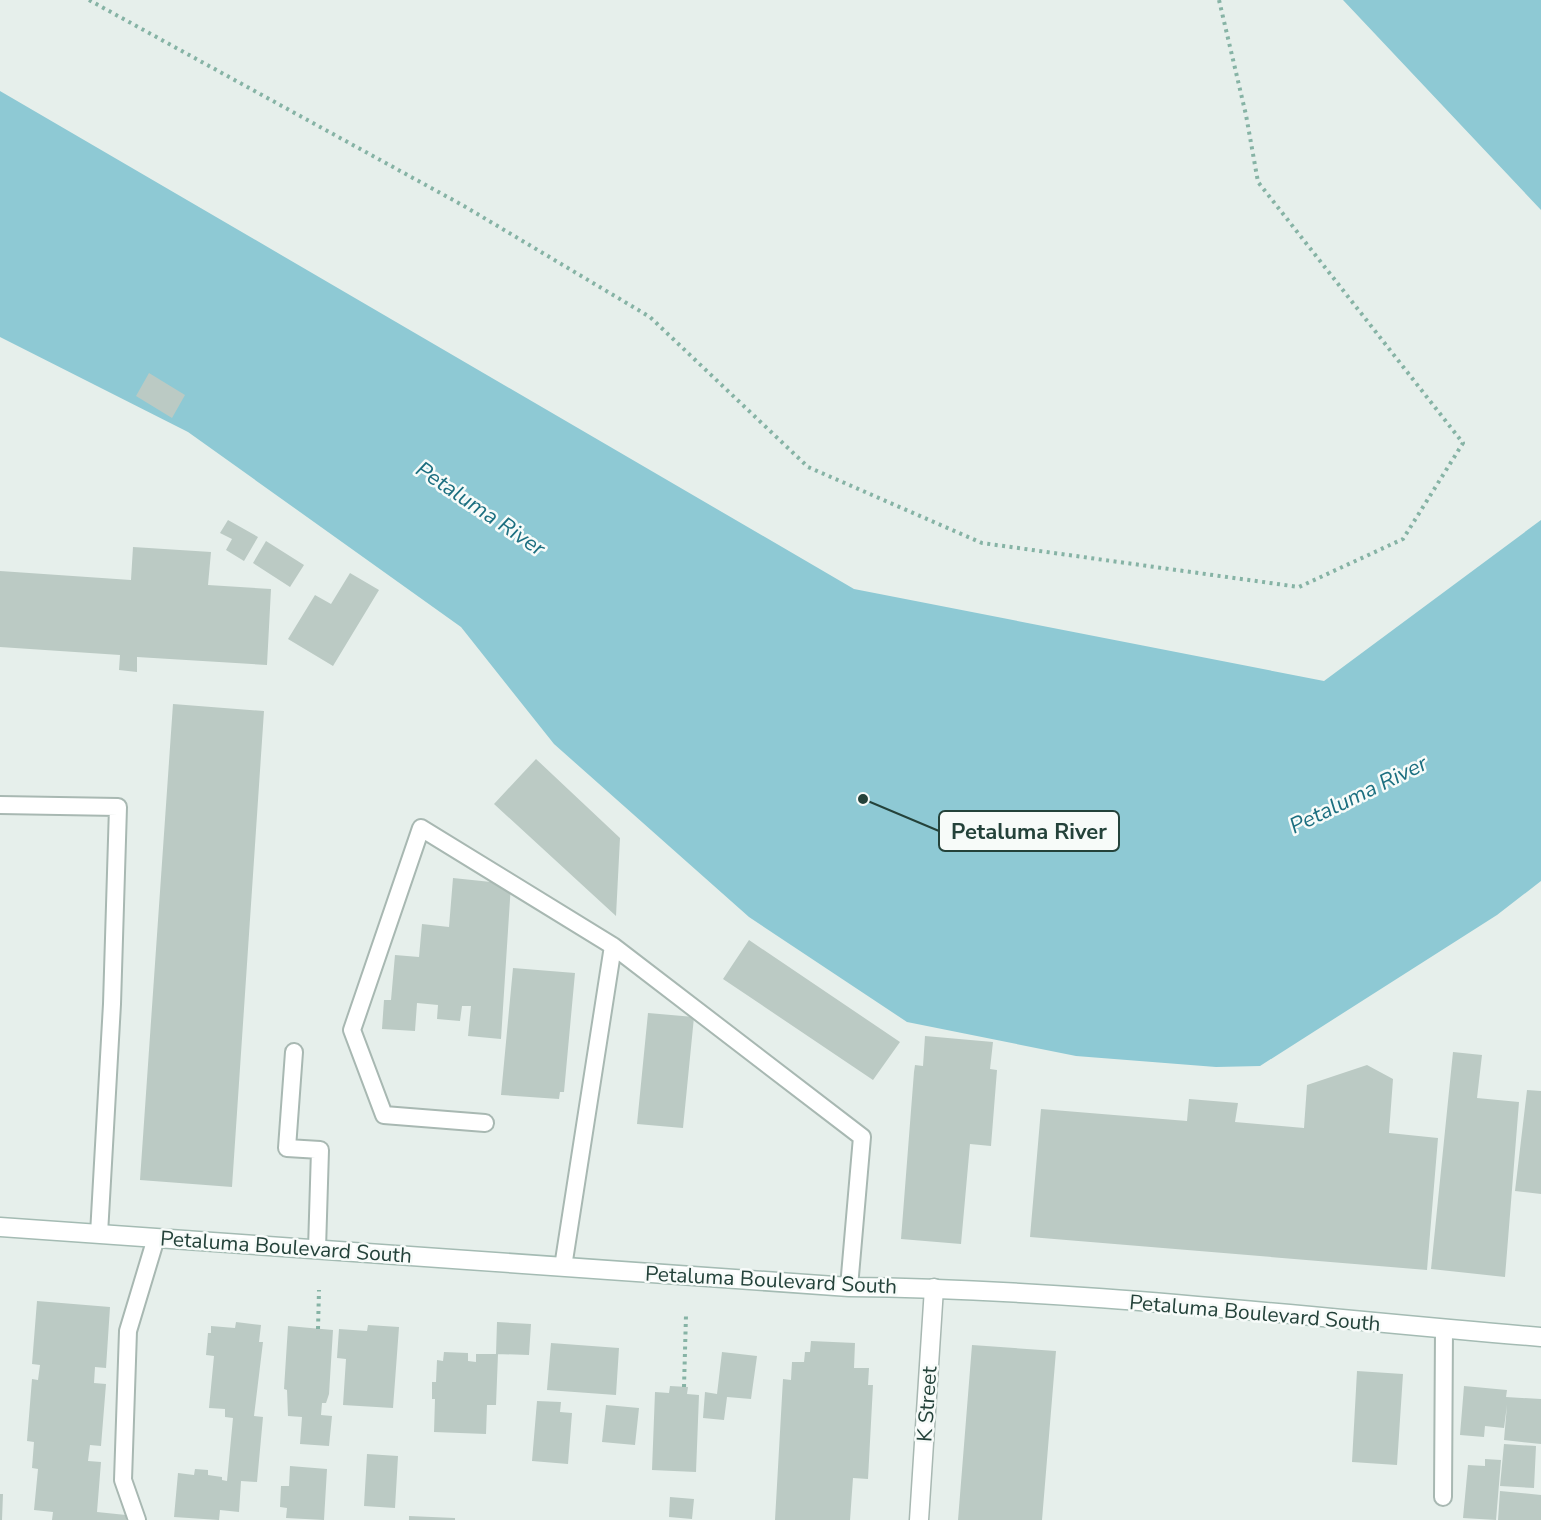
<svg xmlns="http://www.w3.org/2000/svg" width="1541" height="1520" font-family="'Nunito Sans',sans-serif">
<rect width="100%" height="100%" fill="#e6efeb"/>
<path fill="#8ec9d4" d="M1343 0H1541V210Z
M0 91 854 589 1324 681 1541 520V881L1497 915 1260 1066 1216 1067 1076 1056 907 1022 749 917 554 744 461 627 188 432 0 337Z"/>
<path fill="#bbcac4" d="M149 373 185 395 172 418 136 396Z
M228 520 258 537 244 561 226 550 232 539 220 533Z
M266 541 304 565 290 587 253 563Z
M133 547 211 552 208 585 271 589 267 665 137 657V672L119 670 120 655 0 647V571L131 580Z
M350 573 379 590 333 666 288 639 315 595 331 604Z
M173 704 264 711 232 1187 140 1180Z
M536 759 620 838 616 916 494 804Z
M453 878 511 884 501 1039 468 1036 471 1006H462L460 1021 437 1019 438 1005 417 1003 415 1031 382 1029 384 1000H391L395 955 419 957 422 924 449 927Z
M749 940 900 1042 873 1080 723 979Z
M513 968 575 973 564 1092H560L559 1099 501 1095Z
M648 1013 694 1017 683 1128 637 1124Z
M925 1036 993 1042 990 1069 997 1070 991 1146 970 1144 961 1244 901 1239 914 1072 915 1065 923 1066Z
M1453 1052 1482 1055 1477 1098 1519 1102 1505 1277 1431 1269Z
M1367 1065 1393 1079 1389 1133 1438 1138 1427 1270 1030 1237 1041 1109 1187 1121 1189 1099 1238 1103 1235 1122 1304 1128 1307 1085Z
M1527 1090 1541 1091V1194L1515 1191Z
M37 1301 110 1307 106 1368 95 1367 94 1383 106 1384 101 1446 90 1445 88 1461 101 1462 97 1512 126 1515V1520H52L53 1512 34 1510 38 1469 32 1468 34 1442 27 1441 32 1379 38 1380 40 1365 32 1364Z
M236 1322 261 1325 259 1342H263L254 1416 263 1417 257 1482 241 1481 239 1512 220 1510 219 1520 174 1517 178 1473 194 1475 195 1469 208 1470V1475L222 1477V1480L227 1481 233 1418 225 1417V1409L209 1408 214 1356 206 1355 208 1333H211V1326L235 1328Z
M497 1322 531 1324 529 1355 496 1354Z
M368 1325 399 1327 393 1408 343 1405 346 1359 337 1358 339 1329 367 1331Z
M288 1326 333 1330 329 1394 326 1403H322L321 1415 332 1416 329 1446 300 1444 302 1417 288 1416 287 1390 284 1389Z
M811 1341 855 1343 854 1368H869L868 1385H873L868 1479 853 1478 850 1520H775L783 1379 791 1380 792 1362H804L805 1352H810Z
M551 1343 619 1348 616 1395 547 1390Z
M972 1345 1056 1351 1042 1520H958Z
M444 1352 468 1353V1361L476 1362V1354H498L496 1405H487L486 1434 434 1432 435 1399H432V1382H436L437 1360 443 1361Z
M722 1352 757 1356 751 1399 727 1397 724 1420 703 1418 705 1392 717 1394Z
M1357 1371 1403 1374 1397 1465 1352 1462Z
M670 1386 688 1387 687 1394 699 1395 696 1472 652 1470 655 1392 669 1393Z
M1464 1386 1507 1390 1506 1397 1541 1399V1444L1504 1440 1507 1405 1504 1428 1485 1426 1484 1437 1460 1435Z
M537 1401 561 1402 560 1412 572 1413 568 1464 532 1461Z
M606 1405 639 1408 635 1445 602 1442Z
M1504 1444 1536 1446 1534 1488 1500 1486Z
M367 1454 398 1456 395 1508 364 1506Z
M1485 1459 1501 1460 1496 1520 1463 1518 1468 1465 1485 1466Z
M290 1466 327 1469 324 1520 286 1518 287 1508 280 1507 281 1486H289Z
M1500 1491 1541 1495V1520H1498Z
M0 1494H3L2 1520H0Z
M670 1497 694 1499 692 1519 669 1517Z
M409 1516 455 1518V1520H409Z"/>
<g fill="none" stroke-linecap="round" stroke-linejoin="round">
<g stroke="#a8b8b2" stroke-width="20">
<path id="lane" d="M0 805 118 807 112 1004 99 1234
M294 1052 287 1148 320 1150 317 1249
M485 1123 384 1115 352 1030 421 828 613 946
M563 1267 613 946 862 1137 849 1287
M1443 1497 1444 1329
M137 1520 123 1480 128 1331 156 1238"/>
</g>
<g stroke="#a8b8b2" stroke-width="21">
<path id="street" d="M919 1520 934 1288"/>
</g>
<g stroke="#a4bbb3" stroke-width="21">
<path id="secondary" d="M0 1227 849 1287C1080 1289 1311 1318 1541 1337"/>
</g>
<path stroke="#86b3a5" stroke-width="4" stroke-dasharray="3 4.5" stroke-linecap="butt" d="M89 0 464 206 650 317 808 467 982 543 1299 587 1403 539 1463 443 1258 182 1246 115 1219 0
M318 1329 319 1290
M684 1387 686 1315"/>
<use href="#lane" stroke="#fff" stroke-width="16"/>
<use href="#street" stroke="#fff" stroke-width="18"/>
<use href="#secondary" stroke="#fff" stroke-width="18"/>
</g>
<g text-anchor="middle" stroke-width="5" stroke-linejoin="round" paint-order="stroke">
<g font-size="21" fill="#24423a" stroke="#f7fbf9">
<text transform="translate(286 1247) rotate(4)" y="7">Petaluma Boulevard South</text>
<text transform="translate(771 1280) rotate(3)" y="7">Petaluma Boulevard South</text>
<text transform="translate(1255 1313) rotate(5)" y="7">Petaluma Boulevard South</text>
<text transform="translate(927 1404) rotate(-86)" y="7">K Street</text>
</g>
<g font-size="22" font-style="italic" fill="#1c6f80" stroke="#f7fbf9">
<text transform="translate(481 508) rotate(34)" y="8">Petaluma River</text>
<text transform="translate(1358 794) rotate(-26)" y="8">Petaluma River</text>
</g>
</g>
<path fill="none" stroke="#24423a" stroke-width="2" d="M863 799L939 831"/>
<circle fill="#24423a" stroke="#f7fbf9" stroke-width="2" cx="863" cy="799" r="6"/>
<rect fill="#f7fbf9" stroke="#24423a" stroke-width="2" x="939" y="811" width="180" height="40" rx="6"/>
<g font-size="22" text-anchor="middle" font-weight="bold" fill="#24423a">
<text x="1029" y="839">Petaluma River</text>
</g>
</svg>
